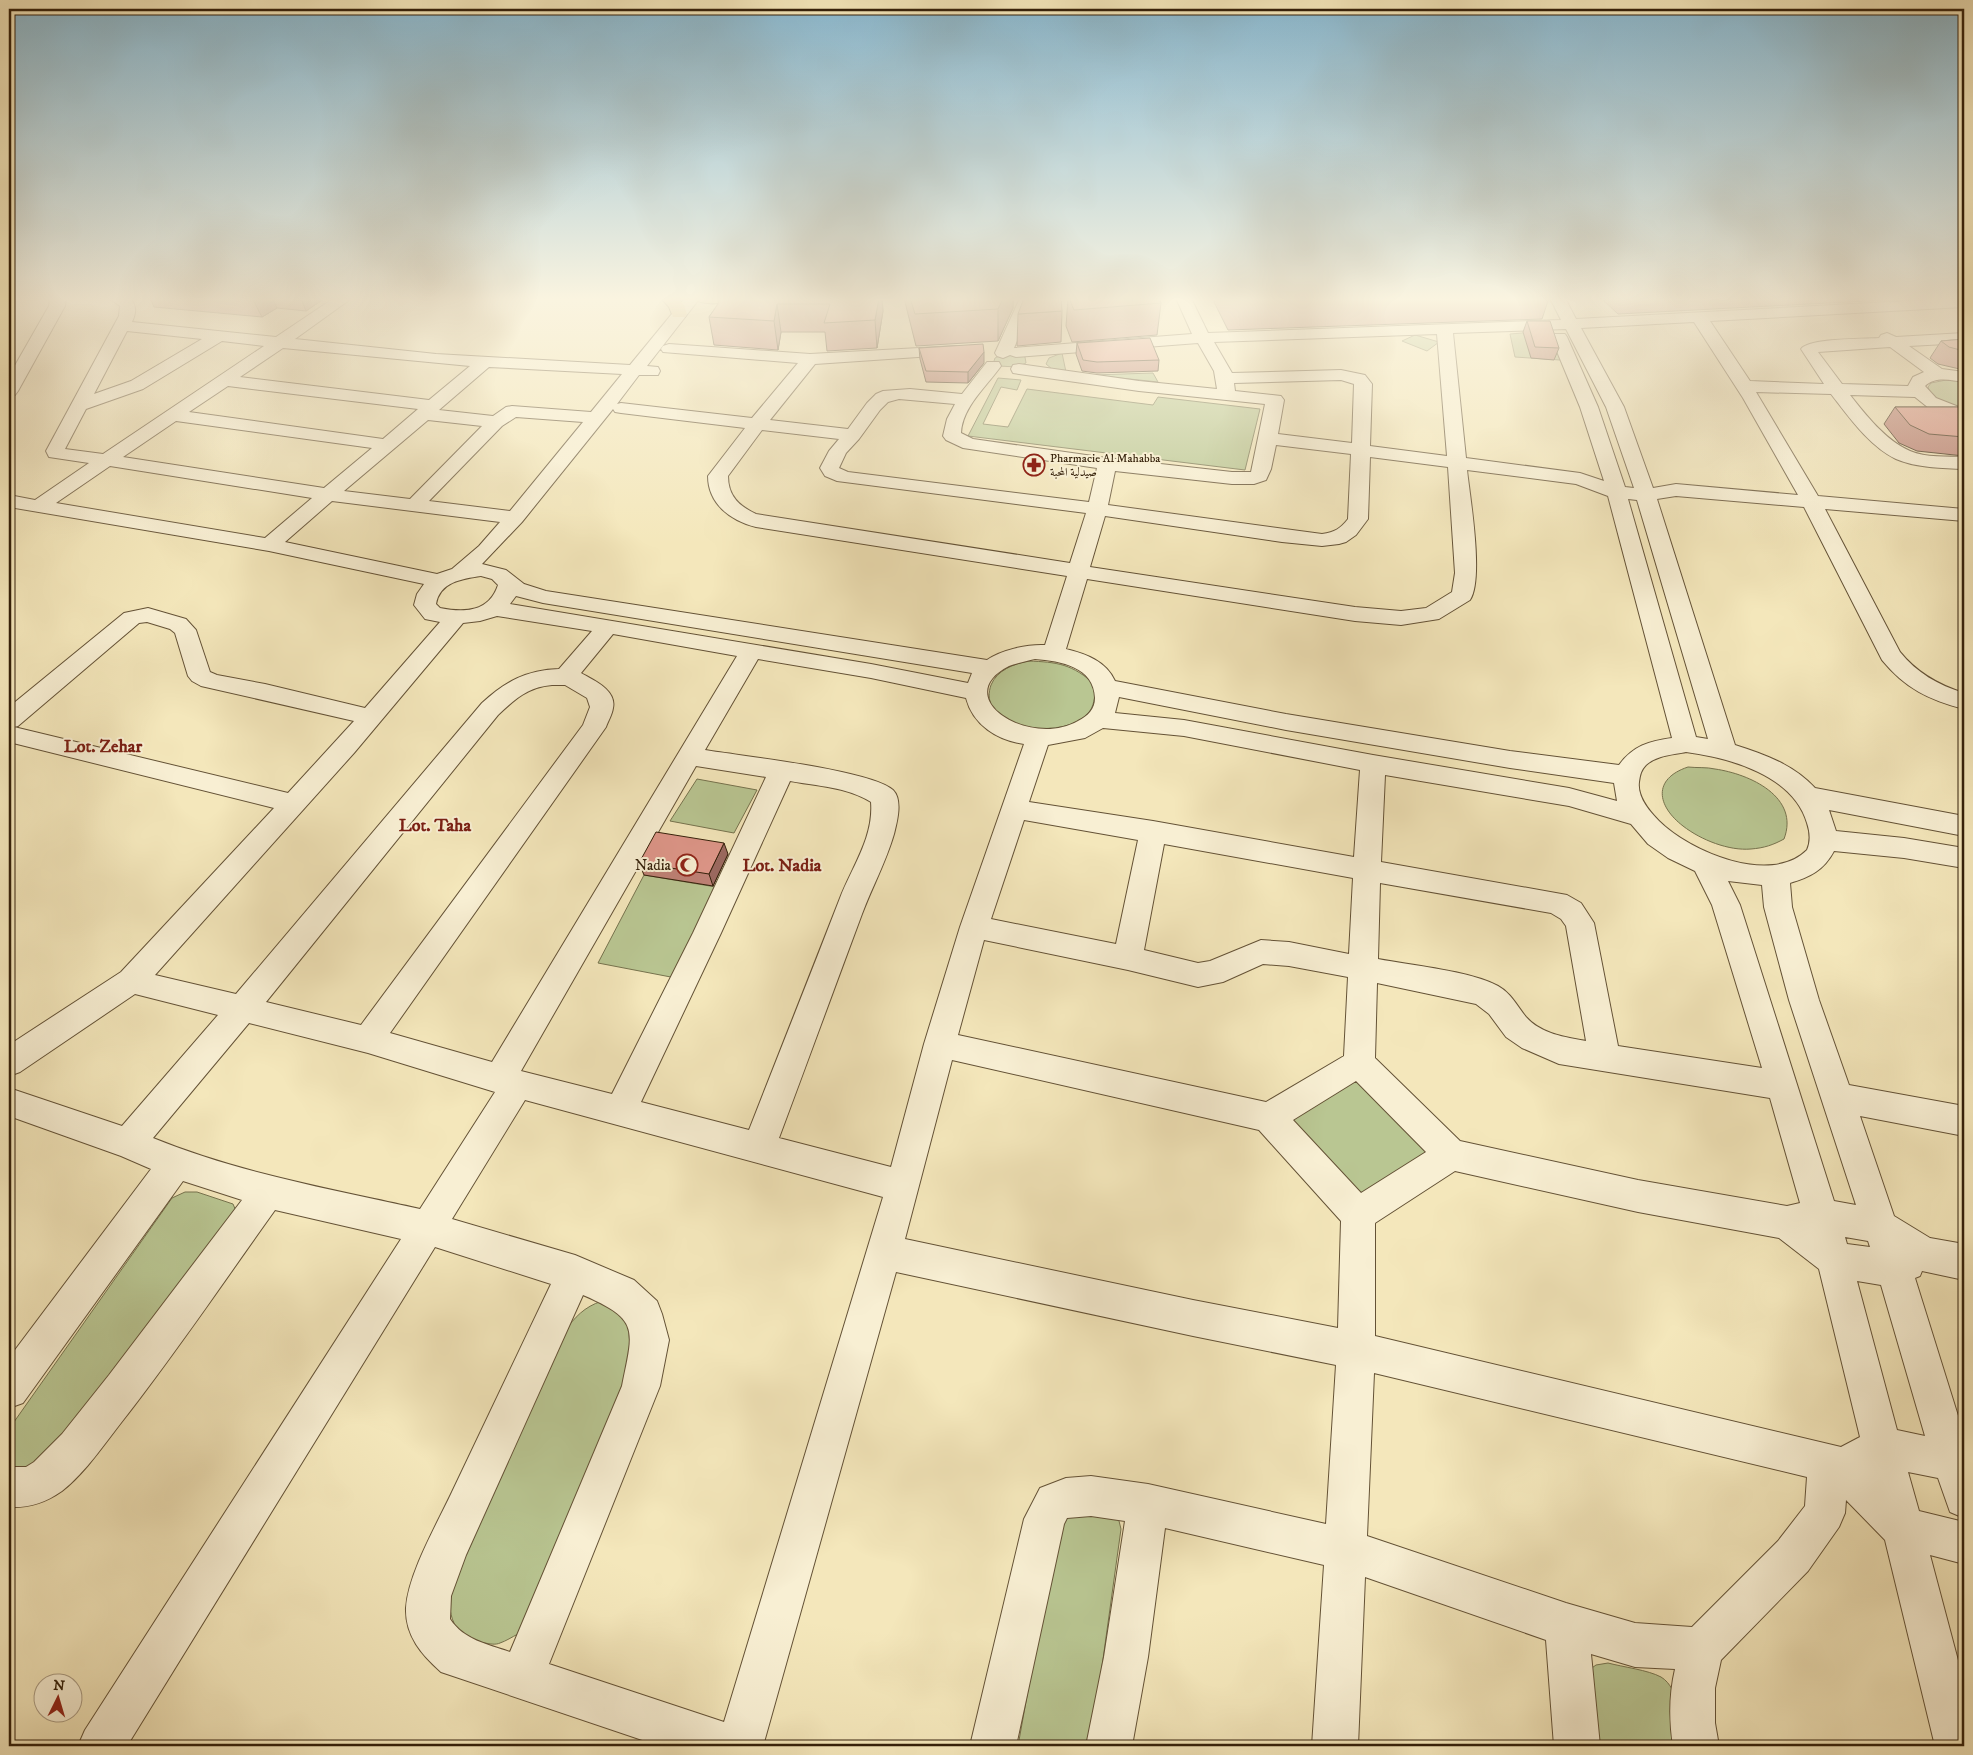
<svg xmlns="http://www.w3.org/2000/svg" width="1973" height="1755" font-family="'IM FELL DW Pica',Amiri,serif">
<rect width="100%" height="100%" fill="#f4e7bb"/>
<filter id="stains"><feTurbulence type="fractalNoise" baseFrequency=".004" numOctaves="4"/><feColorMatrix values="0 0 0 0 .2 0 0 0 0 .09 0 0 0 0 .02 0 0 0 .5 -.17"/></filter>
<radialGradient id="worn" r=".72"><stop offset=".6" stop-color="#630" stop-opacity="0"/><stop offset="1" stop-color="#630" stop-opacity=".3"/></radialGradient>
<path fill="#b9c692" stroke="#76734e" d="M1547 331 1555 344 1560 360 1515 357 1510 334Z
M1415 335 1439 342 1427 351 1402 341Z
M1062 353 1066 372 1052 369 1046 364 1049 358Z
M1003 354 1021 355 1025 357 1026 363 1017 367 999 366 994 361 995 358Z
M1153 373 1158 382 1092 375Z
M998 378 1021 380 1017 390 1001 387 983 424 1008 427 1027 389 1153 405 1158 397 1260 409 1245 470 968 436Z
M1946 380 1964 382V409C1952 406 1932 401 1928 387L1931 383Z
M1028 661C1057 662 1073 664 1095 685 1095 694 1095 703 1090 711 1068 742 975 731 991 685 997 670 1014 664 1028 661Z
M1688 767C1697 768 1707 767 1715 769 1750 774 1800 797 1784 839 1773 845 1764 848 1751 849 1729 851 1701 840 1683 826 1657 806 1652 779 1688 767Z
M697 779 757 790 734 833 670 821Z
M644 875 716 887 676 978 598 963Z
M1360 1077 1433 1151 1360 1199 1285 1120Z
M185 1192H197L233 1204 236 1211 89 1418 28 1474 9 1471V1429L172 1198Z
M602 1301 627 1308 634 1377 518 1634C512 1637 506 1641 500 1643 496 1645 490 1644 485 1643 453 1641 446 1612 451 1585L564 1332C575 1317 584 1307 602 1301Z
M1063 1512H1111L1119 1521 1121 1529 1091 1746H1018L1058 1523Z
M1608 1663C1623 1667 1648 1670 1661 1677 1680 1688 1682 1727 1684 1746H1593L1588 1683 1589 1670 1596 1665Z"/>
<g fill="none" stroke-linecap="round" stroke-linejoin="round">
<g stroke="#645236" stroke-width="2">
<path id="minor" d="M50 298H66L65 306 18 391 15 395 9 396V376L49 306Z
M109 298H130C137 306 136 313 132 322L276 337 334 298H352L295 339 436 354 630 365 685 298H700L647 366 658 367 660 371 658 375H639L617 404 621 403 752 418 798 363 663 352 661 349 663 346 669 344 810 354 956 346 962 348 964 351 962 354 815 364 770 420 848 429 867 403 876 394 883 391 910 389 962 394 987 362H999L1001 366C987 386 962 407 961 433L973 439 1107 458 1232 472H1251L1265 404 1139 391 1019 374 1013 373 1011 369 1013 365 1019 364 1139 381 1217 389 1214 371 1198 343 1016 357 1010 355 1003 358 997 356 995 353 1020 298H1035L1014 348 1192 334 1176 298H1191L1208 333 1561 320 1550 298H1565L1576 319 1964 298V307L1710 321 1750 381 1824 384 1801 349C1809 338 1864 339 1879 338L1881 335 1887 333 1896 337 1964 333V343L1909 346 1942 369 1964 372V382C1951 380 1935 376 1925 386L1936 398 1964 409V419L1930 409 1915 397 1850 395C1866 415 1885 440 1910 451 1926 458 1947 456 1964 457V469C1942 468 1917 468 1896 459 1869 446 1849 417 1831 394L1756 392 1818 496 1964 509V521L1825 509 1900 652C1917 673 1938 685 1964 693V709C1929 700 1905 688 1882 660L1804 507 1676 496 1657 499 1735 745C1764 754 1794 765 1815 788L1964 816V836L1829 810 1836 831 1904 838 1964 848V868L1904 858 1834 851C1824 870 1810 877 1790 883L1792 907 1819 1000 1849 1085 1964 1106V1136L1860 1116 1894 1216 1930 1238 1964 1244V1280L1922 1271 1920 1276 1915 1278 1964 1435V1518L1950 1512 1938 1478 1908 1472 1919 1511 1964 1522V1564L1930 1555 1964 1683V1746H1935L1885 1540 1846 1500 1845 1513 1839 1527 1808 1571 1721 1660 1715 1688V1723L1719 1746H1673C1669 1720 1669 1695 1675 1669L1635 1667 1591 1654 1600 1746H1554L1546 1640 1365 1577 1358 1746H1312L1324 1565 1165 1528 1148 1657 1132 1746H1086L1104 1657 1125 1521 1091 1516 1067 1518 1064 1524 1016 1746H970L1024 1519 1040 1488 1066 1478 1091 1476 1148 1484 1326 1524 1336 1365 1193 1336 896 1272 763 1746H660L441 1672C422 1655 405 1636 406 1608 408 1574 437 1524 452 1492 485 1423 518 1353 551 1284L435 1247 127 1746H78L85 1730 401 1239 275 1210C225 1280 177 1351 124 1419 105 1443 86 1472 62 1491 45 1503 29 1508 9 1507V1467H26L34 1462 62 1434 109 1375 242 1200 183 1181 23 1403 9 1408V1358L151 1169 121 1156 9 1116V1088L122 1126 218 1015 135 994 20 1072 9 1076V1045L121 972 274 808 9 742V707L124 613 148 608 186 619 196 630 210 672 217 675 265 684 365 708 440 622 425 619 414 605 417 594 424 584 269 551 9 507V495L35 500 89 463 49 457 46 451 119 316 120 306ZM1694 322 1743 398 1798 495 1676 484 1653 488 1624 407 1581 328ZM1566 329 1606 407 1634 488 1625 487 1598 407 1567 337 1565 334H1553L1551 337 1580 407 1604 481 1580 473 1466 458 1453 333ZM127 331 202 339 131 381 94 394ZM1437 334 1447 456 1370 446 1372 384 1365 375 1341 370 1232 373 1214 342ZM222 341 264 346 103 454 65 449 86 409 143 389ZM1890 347 1924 372 1913 377 1908 386 1842 384 1818 352ZM283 348 470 366 429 400 240 377ZM489 367 622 374 591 412 512 406 506 407 493 416 439 410ZM1341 380 1354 384 1352 443 1278 434 1284 400 1281 396 1235 391 1234 383ZM228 386 418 409 383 439 189 412ZM899 399 955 404 947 419 943 436 946 440 963 448 1097 468 1089 502 848 472 839 468 846 453 859 439 880 410 888 402ZM613 409 615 412 621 413 745 428 708 476C708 504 731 521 756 527L1067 576 1045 645C1028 644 1001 650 987 660L546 591 524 584 506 570 482 564 522 522ZM516 417 583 422 510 511 429 501 502 426ZM428 420 482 426 410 499 344 491ZM176 421 372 448 324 488 123 457ZM762 430 839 439 829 451 820 468 825 476 837 481 1086 513 1070 563 756 514C739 506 728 496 728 476ZM1276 445 1351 454 1348 519C1340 529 1335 532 1322 534L1108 505 1115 471 1232 484H1254L1266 480 1271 469ZM1370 457 1448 467 1455 573 1452 592 1426 608 1401 611 1355 607 1090 567 1105 516 1282 542 1322 546 1339 544 1346 542 1356 535 1368 519ZM110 466 312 498 265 538 56 503ZM1467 470 1576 484 1608 496 1672 738C1649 741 1633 746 1619 765L1510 751 1286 714 1115 681C1106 661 1086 654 1066 649L1087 579 1355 621 1401 625 1439 619 1470 600C1484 579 1470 497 1467 470ZM1628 499 1637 500 1708 739 1696 737ZM332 501 500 522 479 546 452 569 437 574 285 542ZM481 576 492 579 498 585C489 612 465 613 440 608L436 604C440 582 461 579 481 576ZM516 596 543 603 972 673 968 683 871 664 510 604ZM497 616 592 631 559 669C526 670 505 682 482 703L236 994 155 975 354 753 463 623 480 621ZM147 622 170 629 175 633 188 676 192 681 201 686 354 721 288 793 14 727 18 726 139 623ZM613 634 737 656 492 1062 390 1033 606 727C608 721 612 715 613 708 617 690 593 680 581 673ZM758 659 871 678 966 698C973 725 997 740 1024 744L960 927 924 1044 891 1167 779 1138C807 1063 834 989 862 914 872 887 886 862 894 834 897 822 903 800 893 790 871 770 741 756 705 750ZM1035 659C1061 661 1094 667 1095 698 1095 709 1088 716 1078 721 1029 749 948 697 1009 666 1017 663 1027 661 1035 659ZM552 685H565L587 698 590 707 583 725 361 1025 266 1002 498 715C515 699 528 687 552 685ZM1119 697 1286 730 1510 768 1614 783 1617 801 1569 788 1373 755 1184 720 1115 713ZM1103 728 1184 736 1360 770 1354 857 1153 821 1029 802 1048 745 1085 738ZM1686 752C1730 758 1793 775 1807 823 1810 832 1811 841 1807 850 1771 886 1690 852 1659 821 1649 811 1637 797 1639 782 1640 775 1641 770 1646 765 1657 755 1673 755 1686 752ZM696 766 766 777 693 933 612 1094 521 1071ZM1385 775 1569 806 1631 824 1648 844 1668 858 1695 871 1712 905 1762 1068 1618 1046 1594 923 1581 903 1567 895 1381 862ZM790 781C817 786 847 787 871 802 874 837 852 867 840 898 810 976 779 1053 749 1130L641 1102 721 933ZM1024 820 1138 840 1116 944 991 919ZM1164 844 1353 878 1349 954 1289 942 1261 940 1210 961 1198 963 1144 950ZM1728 881 1762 885 1764 907 1789 1000 1856 1205 1834 1201 1740 905ZM1380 883 1551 913 1561 919 1566 926 1586 1041C1565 1037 1541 1034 1526 1017 1517 1006 1511 993 1498 986 1471 971 1410 965 1378 959ZM984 940 1128 970 1198 987 1223 982 1263 964 1289 966 1348 977 1344 1056 1266 1102 958 1035ZM1377 983 1476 1004 1489 1014 1506 1037 1522 1048 1559 1064 1770 1098 1800 1203 1787 1206 1638 1180 1460 1141 1375 1058ZM249 1023 368 1053 495 1092 420 1209C330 1189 239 1173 153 1138ZM952 1060 1259 1130 1341 1221 1338 1328 1193 1300 905 1239ZM1356 1081 1426 1152 1361 1193 1293 1120ZM525 1100 883 1197 724 1722 549 1664 660 1386 669 1340 662 1314 657 1301 634 1280 575 1255 452 1219ZM1455 1171 1638 1212 1779 1238 1819 1269 1860 1437 1841 1447 1375 1336V1223ZM1845 1237 1868 1241 1870 1247 1847 1244ZM1857 1281 1881 1285 1925 1436 1897 1430ZM583 1295C641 1320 633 1330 622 1386L510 1652C487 1644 464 1640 450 1619L451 1596 466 1555ZM1374 1373 1807 1477 1805 1506 1778 1541 1692 1627 1635 1623 1566 1603 1367 1536Z"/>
</g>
<g stroke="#34200a" stroke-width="2">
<path id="major" d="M661 298H678L684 305 687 314 685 317H673L669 307Z
M695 298H731L729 301C719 304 707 304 697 301Z"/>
</g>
<use href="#minor" fill="#f8efd3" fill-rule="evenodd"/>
<use href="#major" fill="#eac47e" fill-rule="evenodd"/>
</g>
<path fill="#bf8176" stroke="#34200a" d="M150 298H325L306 311 277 308 262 317 154 307Z
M882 298 883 311 877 348 827 351 825 332H781L778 350 714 345 709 317 718 304Z
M904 298H1013V308L998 341 916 346Z
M1068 298H1159L1161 303 1157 335 1072 342 1066 326Z
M1215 298H1549L1542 319 1228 330 1214 302Z
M1601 298H1923L1618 314Z
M1062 311 1061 342 1017 346 1018 314Z
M1527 321 1559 348 1554 360 1531 358 1523 332Z
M1964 339V370L1938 364 1930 358 1941 341Z
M1077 343 1159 360 1158 371 1097 373 1082 371 1076 354Z
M919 348 984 363 968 383 926 382 920 359Z
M1895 407H1964V456L1917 451 1899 443 1884 424Z
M728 854 713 886 644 875 639 863Z"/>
<path fill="#9b6960" stroke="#34200a" d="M252 298H272L277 308 262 317Z
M301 298H325L306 311Z
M879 298H882L883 311 877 348 875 320Z
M1003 298H1013V308L998 341V309Z
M777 304 781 332 778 350 774 321Z
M984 352V363L968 383V372Z
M724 843 728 854 713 886 709 874Z"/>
<path fill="#de9689" stroke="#34200a" d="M720 298H879L875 320 824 323 830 304H777L774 321 709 317 718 304Z
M910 298H1003L998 309 915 314Z
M1024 298H1061L1062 311 1018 314Z
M1069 298H1159L1161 303 1074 310Z
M1233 298H1259L1233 299Z
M1527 321H1550L1559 348 1535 347Z
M1150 338 1159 360 1097 362 1083 360 1077 343Z
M1964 339V351L1949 347 1941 341Z
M983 344 984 352 968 372 926 371 919 348Z
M1895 407H1964V437L1929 434 1910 425Z
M656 832 724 843 709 874 639 863Z"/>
<linearGradient id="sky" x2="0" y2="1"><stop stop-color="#89b9d1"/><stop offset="0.55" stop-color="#faf4e0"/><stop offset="1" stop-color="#faf4e0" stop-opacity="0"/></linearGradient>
<rect width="1973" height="544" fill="url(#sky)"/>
<defs>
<g id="pharmacy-ring" transform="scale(1.125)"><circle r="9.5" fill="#f8efd3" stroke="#8f2418" stroke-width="1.5"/><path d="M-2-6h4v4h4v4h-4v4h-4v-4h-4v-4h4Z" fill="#8f2418"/></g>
<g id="mosque-ring" transform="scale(1.125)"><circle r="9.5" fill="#f8efd3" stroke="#8f2418" stroke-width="1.5"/><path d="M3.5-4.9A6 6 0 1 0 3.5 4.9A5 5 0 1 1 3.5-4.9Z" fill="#8f2418"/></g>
</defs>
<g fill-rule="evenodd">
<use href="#pharmacy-ring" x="1034" y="465"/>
<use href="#mosque-ring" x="687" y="865"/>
</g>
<g text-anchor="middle" stroke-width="4" stroke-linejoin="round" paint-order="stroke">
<g font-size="12" fill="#34200a" stroke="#f8efd3" text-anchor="start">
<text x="1050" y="462">Pharmacie Al Mahabba<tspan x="1050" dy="14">صيدلية المحبة</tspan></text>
</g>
<g font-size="15" fill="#34200a" stroke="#f8efd3" text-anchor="end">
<text x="671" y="870">Nadia</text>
</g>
<g font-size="18" font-weight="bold" fill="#7a1f14" stroke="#f8efd3">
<text x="103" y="752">Lot. Zehar</text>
<text x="435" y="831">Lot. Taha</text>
<text x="782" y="871">Lot. Nadia</text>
</g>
</g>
<rect width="1973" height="1755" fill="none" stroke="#f4e7bb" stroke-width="30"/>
<rect x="10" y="10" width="1953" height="1735" fill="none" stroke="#34200a" stroke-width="2.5"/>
<rect x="15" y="15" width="1943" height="1725" fill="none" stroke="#34200a"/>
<g transform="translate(58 1698) rotate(5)"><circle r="24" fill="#f8efd3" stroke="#aa9c83"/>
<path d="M0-4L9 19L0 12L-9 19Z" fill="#8f2418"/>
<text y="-8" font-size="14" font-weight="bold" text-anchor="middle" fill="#34200a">N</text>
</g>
<rect width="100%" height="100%" filter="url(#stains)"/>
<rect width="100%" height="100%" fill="url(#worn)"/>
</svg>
